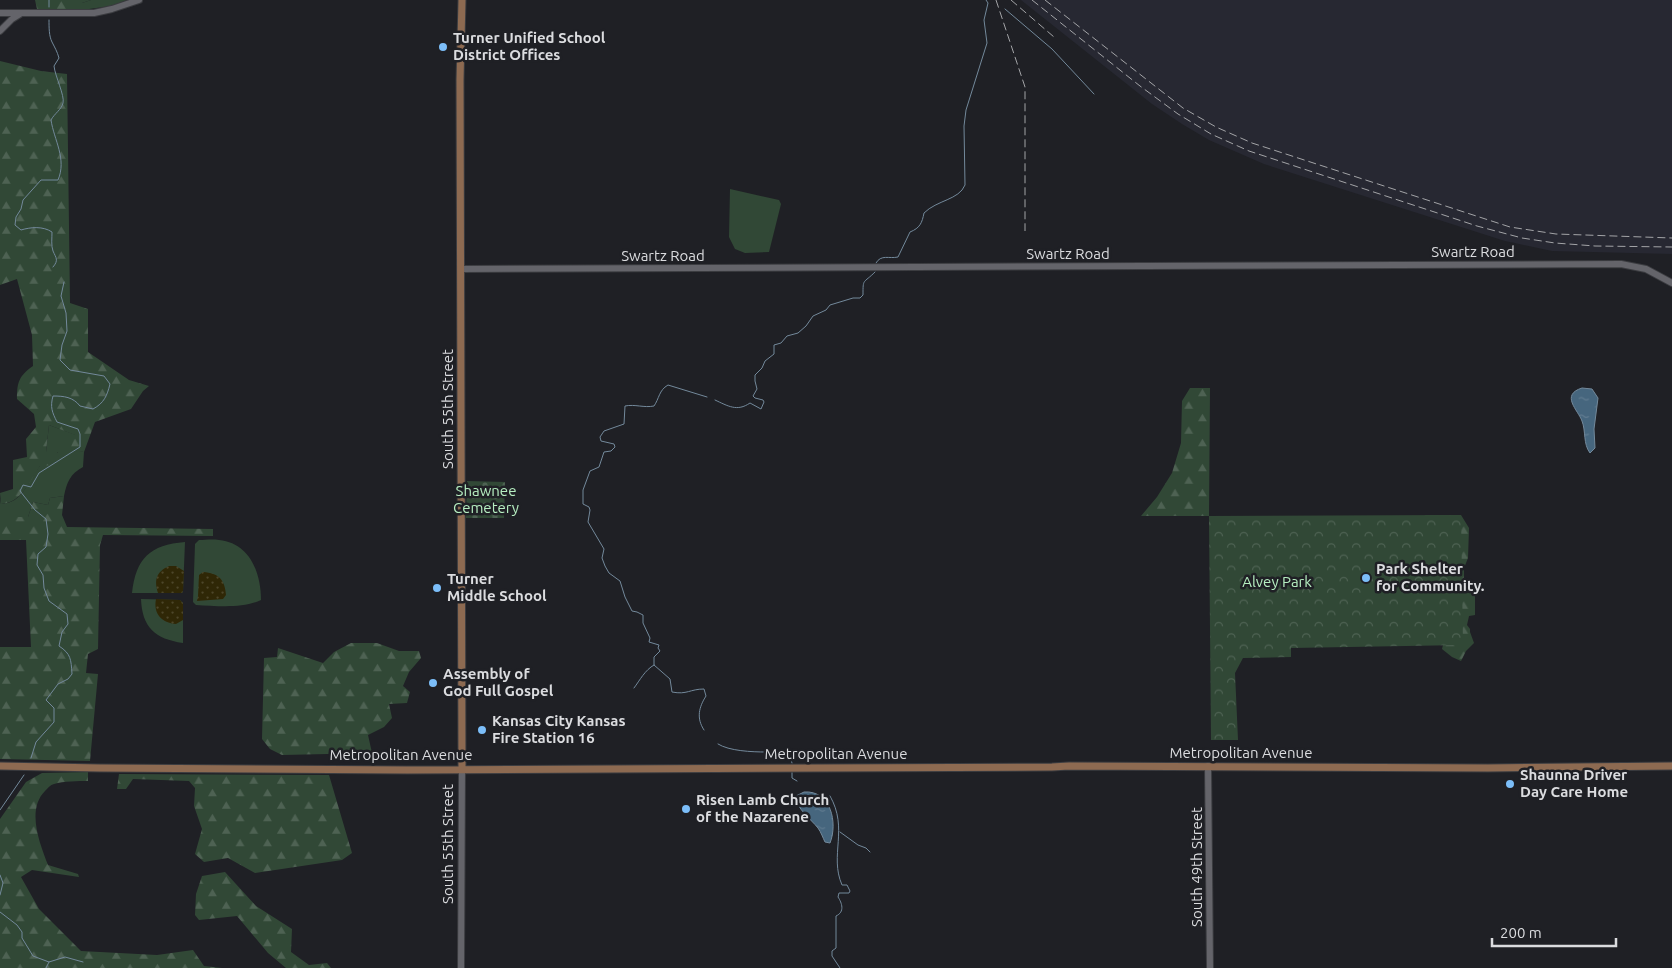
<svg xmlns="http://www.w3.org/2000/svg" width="1672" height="968" font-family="Ubuntu,sans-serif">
<defs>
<pattern id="forest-firs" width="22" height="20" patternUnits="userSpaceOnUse" patternTransform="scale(1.25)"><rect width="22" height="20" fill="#314836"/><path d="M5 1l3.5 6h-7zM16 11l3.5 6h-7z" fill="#4e6253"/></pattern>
<pattern id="sand-dots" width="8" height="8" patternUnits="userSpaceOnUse" patternTransform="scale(1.25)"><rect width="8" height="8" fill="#2f2706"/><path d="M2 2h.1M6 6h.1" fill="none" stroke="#4d462a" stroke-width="1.8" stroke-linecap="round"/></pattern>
<pattern id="cemetery-stones" width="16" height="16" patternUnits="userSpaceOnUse" patternTransform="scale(1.25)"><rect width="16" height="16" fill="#314836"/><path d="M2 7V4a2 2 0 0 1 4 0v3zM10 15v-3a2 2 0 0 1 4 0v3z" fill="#4e6253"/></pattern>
<pattern id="park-crowns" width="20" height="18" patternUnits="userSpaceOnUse" patternTransform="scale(1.25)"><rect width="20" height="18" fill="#314836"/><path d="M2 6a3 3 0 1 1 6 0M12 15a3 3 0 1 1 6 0" fill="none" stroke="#4e6253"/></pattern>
<pattern id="water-ripples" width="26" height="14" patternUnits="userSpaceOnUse" patternTransform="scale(1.25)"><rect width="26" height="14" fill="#46667e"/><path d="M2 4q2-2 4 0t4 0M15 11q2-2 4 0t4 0" fill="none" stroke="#607b90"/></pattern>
</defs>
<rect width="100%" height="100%" fill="#1f2025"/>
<path fill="#272832" d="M1021 0H1672V254L1552 251 1505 241 1264 164 1209 140 1182 124 1152 104Z"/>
<path fill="#314836" d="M91 0H127L111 6 82 10V3Z
M730 189 779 200 781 204 769 252 745 253 735 249 729 237Z
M49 425 76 435 71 449 84 452 83 467C70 474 67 482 64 496L50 498 48 505 33 502 28 517H0V498L1 504C23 503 27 482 39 467 44 461 52 457 58 452H46Z
M199 540C205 540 212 539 219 540 250 543 261 573 261 600 243 609 216 606 196 605L193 602 195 544Z
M185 542 183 591 182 593H132C136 558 150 545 185 542Z
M141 599 180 600 183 603V643C155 639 142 627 141 599Z"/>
<path fill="url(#forest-firs)" d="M35 0H91L82 3V10H42L37 9Z
M0 61 41 71 67 74 70 303 88 309V352L129 380 149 386 143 391 131 409 95 422 84 452 70 450 75 435 49 425 46 452 58 451 52 465 40 466C29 482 21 503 1 504L0 493 13 489V460L27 457 26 439 36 427 34 414 17 399C17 382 19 376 33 366L32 335 17 279 0 285Z
M1190 388H1210L1209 516H1141L1157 497 1172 473 1181 443 1182 401Z
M64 496 62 515 67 527 213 529V536L103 535 100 545 98 649 88 654 86 673 98 674 90 761 0 759V647H31L26 540H0V517H28L33 502 48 505 50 498Z
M1425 515H1461L1469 528 1468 558 1464 568V580L1475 587V615L1469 616 1467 625 1470 629V632L1474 643 1466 651 1461 661 1452 657 1442 649 1443 645 1454 642Z
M351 643H377L399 651H419L421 658 409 672 403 686 410 692 407 703 389 704 392 718 384 727 368 735 372 753 282 755 270 749 262 739 264 658 277 657 278 648 323 663 334 652Z
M88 772V781C77 781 64 781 54 784 50 785 48 788 45 791 26 810 40 844 48 865L78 874 79 877 32 870 21 877 39 909 81 951 157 955 193 950 204 966 222 968H0V819L26 782 42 773Z
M119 774 329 775 352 853 342 860 255 873 228 858 204 862 195 854 202 829 194 806 195 788 189 781 133 779 126 789H117Z
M225 872 256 906 292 929 291 952 309 965 327 963 331 968H286L268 953 237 916 199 920 195 915 196 894 202 876Z"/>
<path fill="url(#sand-dots)" d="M169 566H176L184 571 183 591 182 593H158C154 580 156 572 169 566Z
M203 572C219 573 225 580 226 595L223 599 197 601 198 596 199 575Z
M156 599 180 600 183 603V620L176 624C162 623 153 614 156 599Z"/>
<path fill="url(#cemetery-stones)" d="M467 481 505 482 504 518H466Z"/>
<path fill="url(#park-crowns)" d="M1461 515 1463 645 1291 648V657L1243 658 1235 673 1238 740H1211L1209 516Z"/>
<path fill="url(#water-ripples)" stroke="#73899b" d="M1582 388 1592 389 1598 398 1594 429 1595 448 1590 453C1583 444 1586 431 1582 421 1578 410 1560 395 1582 388Z
M804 792C831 790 838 823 830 843L825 842C823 838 821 832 818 828 811 819 796 809 796 796Z"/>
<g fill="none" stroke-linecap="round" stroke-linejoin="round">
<path stroke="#73899b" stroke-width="1" d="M49 7V0
M1005 9 1052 49 1094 94
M49 20C49 28 49 36 52 42 55 48 57 51 59 58L54 66C55 76 65 96 63 103 62 109 54 114 51 120 54 140 67 159 58 180H41L23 200 21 209 16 217 15 225 21 230C31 227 43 226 52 232 52 238 51 246 53 251 56 258 59 260 53 267
M876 263C881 254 889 259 898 257L910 232C920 228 922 223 924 213 937 200 959 200 965 185L964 126 966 110 987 43 984 20 988 3 986 0
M715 400C728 406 737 412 750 403L761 409 764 402 763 400 755 398 753 396 757 389 755 381V375L762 368 765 361 774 354V345L781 343 787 336 798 333 806 326 813 316 826 310 830 305 853 298H860L863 295C863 278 863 284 875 272
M634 688C640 680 645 670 654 665
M704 730C696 718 699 707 706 696L704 689C690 689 687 695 672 692L670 679 654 665V657L660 651 658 648 659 645 649 642 650 638 643 623V615L637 612 632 611 625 597 620 581 609 573 605 566 602 558 604 549 588 522 590 510 589 507 583 504V490L590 471 599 467 604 452 611 451 615 447 614 444 601 441 600 437 604 431 624 424 625 406C635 404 644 408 654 406 659 399 659 390 668 385L707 397
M718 744C729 751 752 752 766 752 771 752 777 750 782 751 787 753 791 758 792 763
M31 758 36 742 54 722V708L46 700 58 684 68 679 72 674C71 659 71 654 59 646L62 632 68 624 67 614 49 601 44 588 43 575 37 565 38 554 46 547 48 534 46 519 35 510 20 491 23 485 31 487 39 473 80 447V434L78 429 57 422C52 412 50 407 53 396 64 396 73 397 80 406L93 409C104 403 107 396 110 384L104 376 70 370 60 360 62 345 67 331 66 313 61 296 64 282
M792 772V778L797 781
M830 796C849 829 829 855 842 885H847L850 891 849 893H839L838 897C842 903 845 912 836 916V948L832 951V956L840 968
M0 810 24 775
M840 832 858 845 866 848 870 852
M0 875 3 883 0 895
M0 912 17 925 22 932V938L33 956 49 962 65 957 83 962
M46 968 49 962"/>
<g stroke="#3b3c40" stroke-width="8">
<path id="tertiary" d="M0 13H94L112 9 139 0
M0 31 12 19 20 14
M461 269 1621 264 1646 269 1672 283
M1208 766 1210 968
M461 968 462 769"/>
</g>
<g stroke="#3b3c40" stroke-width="9">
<path id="secondary" d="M462 0 460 80 462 769
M0 766 99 768 407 770 1052 767 1069 766 1488 768 1672 766"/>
</g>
<use href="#tertiary" stroke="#64646a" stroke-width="6"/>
<use href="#secondary" stroke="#8d6a51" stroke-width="7"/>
<path stroke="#a3a4a7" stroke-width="1" stroke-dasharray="8 4" stroke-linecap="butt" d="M996 0 1025 87V231
M1011 0 1054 37
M1032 0 1140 86 1178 114 1211 134 1249 151 1477 226 1522 238 1555 243 1595 246 1672 247
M1045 0 1183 108 1216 127 1252 143 1510 227 1556 234 1672 238"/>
</g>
<g fill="#7cbef9" stroke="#1f2025" stroke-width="2">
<circle cx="443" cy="47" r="5"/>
<circle cx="1366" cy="578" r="5"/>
<circle cx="437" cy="588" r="5"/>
<circle cx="433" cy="683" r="5"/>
<circle cx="482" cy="730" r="5"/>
<circle cx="1510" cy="784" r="5"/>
<circle cx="686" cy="809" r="5"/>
</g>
<g text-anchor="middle" stroke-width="5" stroke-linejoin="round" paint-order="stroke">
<g font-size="15" font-weight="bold" fill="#dbdcdf" stroke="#1f2025" text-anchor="start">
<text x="453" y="43">Turner Unified School<tspan x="453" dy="17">District Offices</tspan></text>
<text x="1376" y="574">Park Shelter<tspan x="1376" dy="17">for Community.</tspan></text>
<text x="447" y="584">Turner<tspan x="447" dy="17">Middle School</tspan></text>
<text x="443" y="679">Assembly of<tspan x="443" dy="17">God Full Gospel</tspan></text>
<text x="492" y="726">Kansas City Kansas<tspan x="492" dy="17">Fire Station 16</tspan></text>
<text x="1520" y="780">Shaunna Driver<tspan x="1520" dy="17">Day Care Home</tspan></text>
<text x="696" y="805">Risen Lamb Church<tspan x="696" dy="17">of the Nazarene</tspan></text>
</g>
<g font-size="15" fill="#dbdcdf" stroke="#1f2025">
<text x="1473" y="257">Swartz Road</text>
<text x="1068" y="259">Swartz Road</text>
<text x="663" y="261">Swartz Road</text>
<text transform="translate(448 409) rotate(-90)" y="5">South 55th Street</text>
<text x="1241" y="758">Metropolitan Avenue</text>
<text x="836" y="759">Metropolitan Avenue</text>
<text x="401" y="760">Metropolitan Avenue</text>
<text transform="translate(448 844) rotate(-90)" y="5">South 55th Street</text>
<text transform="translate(1197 867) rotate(-90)" y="5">South 49th Street</text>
</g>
<g font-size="15" fill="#b6eec1" stroke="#1f2025">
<text x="486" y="496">Shawnee<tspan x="486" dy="17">Cemetery</tspan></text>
<text x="1277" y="587">Alvey Park</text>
</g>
</g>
<path d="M1492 938v8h124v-8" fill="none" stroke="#dbdcdf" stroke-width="2.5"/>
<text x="1500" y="938" font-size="15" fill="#dbdcdf" stroke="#1f2025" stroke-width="4" paint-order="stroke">200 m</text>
</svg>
